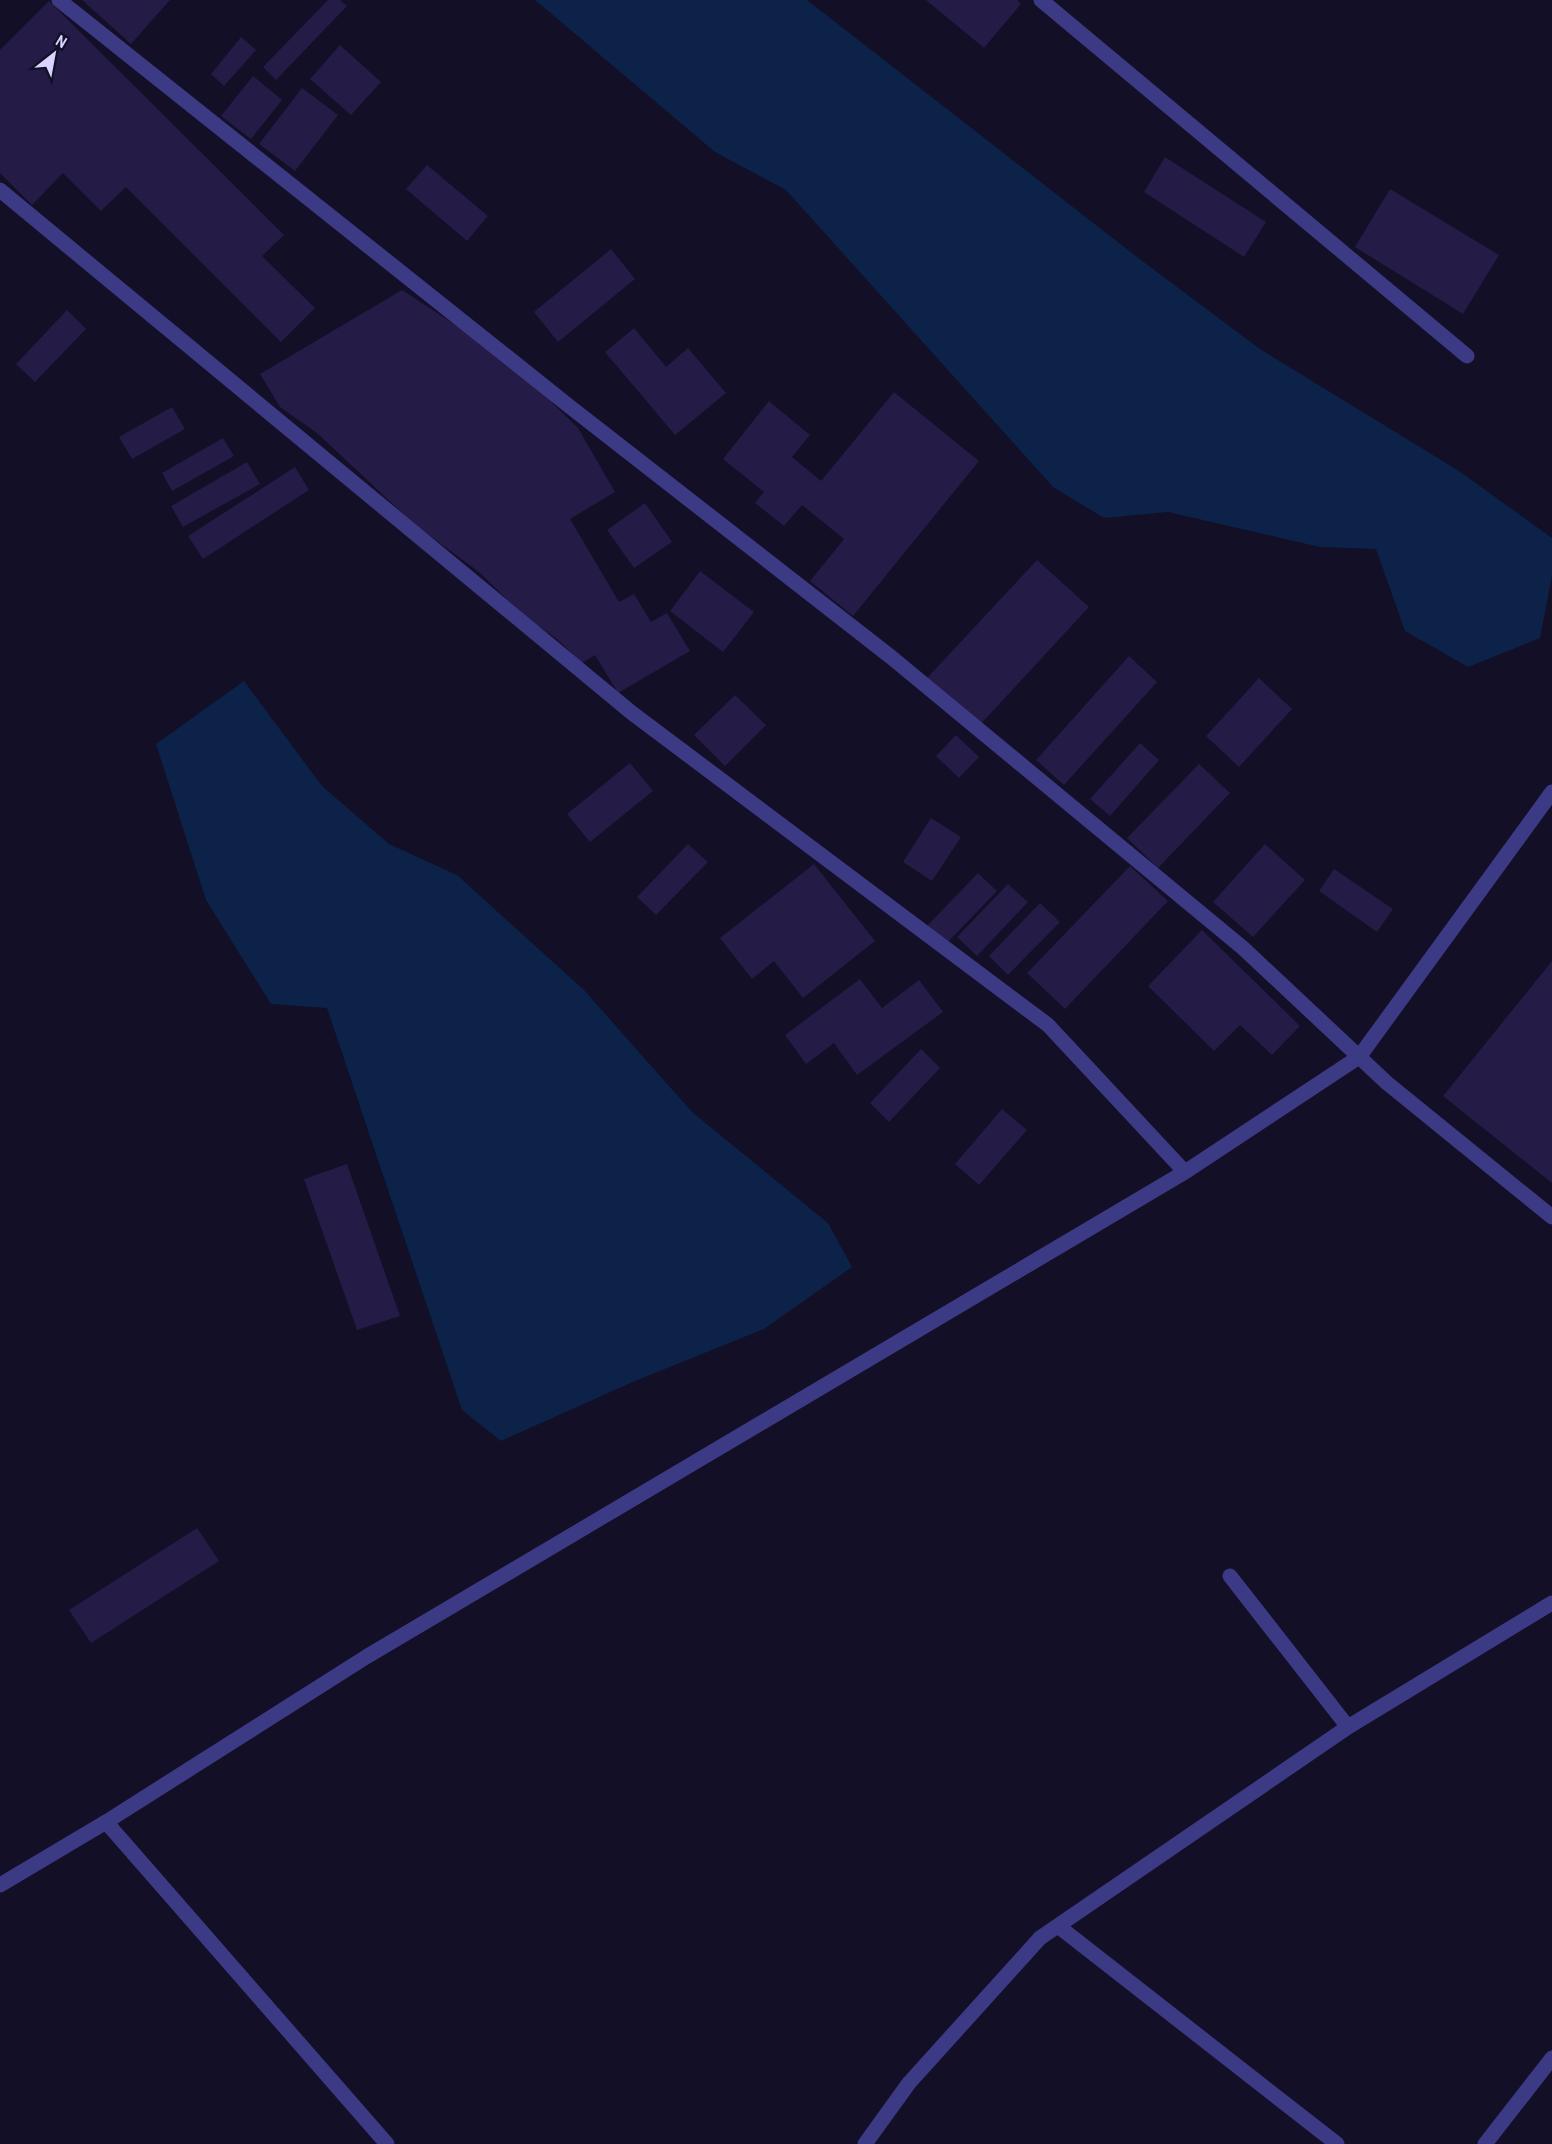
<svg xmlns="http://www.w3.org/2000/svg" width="1552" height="2144" font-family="'Archivo Narrow',sans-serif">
<rect width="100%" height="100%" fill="#130f26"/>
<path fill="#0c2248" d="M535 0H807L1137 257 1260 349 1459 471 1552 538V576L1540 638 1468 667 1405 631 1376 549 1320 547 1168 512 1104 518 1053 487 786 190 715 152Z
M244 681 322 786 389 844 457 875 584 990 692 1112 828 1223 852 1267 764 1329 635 1381 501 1441 462 1410 327 1008 271 1004 206 900 156 744Z"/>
<path fill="#241b47" d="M82 0H170L131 44Z
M328 0H340L347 6 276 80 263 67Z
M926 0H1017L1021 4 984 48Z
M49 1 284 235 262 256 315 308 281 342 126 187 101 211 63 173 32 205 0 173V50Z
M241 37 256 50 224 86 211 74Z
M340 45 381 82 351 115 310 79Z
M253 76 282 100 251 139 221 116Z
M302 88 338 115 295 171 259 144Z
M1165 157 1266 222 1244 257 1144 192Z
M427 165 488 216 467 241 406 189Z
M1390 189 1499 255 1463 314 1355 247Z
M611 249 635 279 558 342 534 312Z
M402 290 477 339 524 375 578 428 615 492 570 519 619 602 634 594 651 622 667 613 690 651 618 693 595 655 582 663 557 639 534 623 532 624 479 572 414 524 317 433 280 407 260 374Z
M67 310 86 329 35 382 16 364Z
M634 328 666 367 688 348 726 393 675 435 605 352Z
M894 392 979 461 853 616 810 581 844 539 802 505 784 526 755 503 764 492 723 459 769 401 810 435 792 457 821 481Z
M172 407 185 429 132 459 119 437Z
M223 438 234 456 172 491 162 473Z
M247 462 260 484 183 527 171 506Z
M295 467 309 490 203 559 188 536Z
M645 503 672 542 634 568 607 530Z
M1037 560 1089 607 979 726 927 678Z
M700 571 754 612 723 652 670 611Z
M1129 656 1157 682 1064 785 1036 760Z
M1259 678 1292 709 1239 767 1206 736Z
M735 695 766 725 725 766 694 735Z
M956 735 979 757 959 778 936 756Z
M1140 743 1159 760 1110 816 1090 799Z
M630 763 653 791 590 842 567 814Z
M1199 764 1230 793 1158 868 1127 838Z
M931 818 961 837 932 881 903 862Z
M688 844 708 862 656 915 637 897Z
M1265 844 1305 880 1253 937 1213 902Z
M814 864 875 941 803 998 774 961 752 979 720 938Z
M1130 866 1168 901 1065 1009 1027 973Z
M1334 869 1393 909 1377 932 1319 891Z
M978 873 997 891 946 944 927 926Z
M1008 884 1028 902 977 956 957 937Z
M1040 903 1060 922 1008 975 989 956Z
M1202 930 1300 1026 1272 1055 1240 1025 1214 1051 1148 986Z
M1552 961V1183L1443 1096Z
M860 979 882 1008 919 980 943 1012 857 1075 834 1043 806 1064 785 1035Z
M921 1049 940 1068 889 1122 870 1103Z
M1002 1109 1027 1130 979 1185 955 1164Z
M347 1164 400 1316 357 1330 304 1179Z
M197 1528 219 1561 91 1643 69 1610Z"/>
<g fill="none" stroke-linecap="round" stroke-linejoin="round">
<path stroke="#3d3a85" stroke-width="15" d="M1041 0 1467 356
M106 1822 387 2144
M1058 1926 1337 2144
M1485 2144 1552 2058"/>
<path stroke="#3d3a85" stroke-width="15" d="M59 0 569 406 891 657 1243 948 1387 1083 1552 1217
M0 190 632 713 1048 1025 1185 1172
M1230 1576 1348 1727
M0 1885 106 1822 366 1657 1185 1172 1359 1057 1552 792
M865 2144 909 2083 1040 1938 1348 1727 1552 1603"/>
</g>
<g transform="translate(54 54) rotate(31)" stroke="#130f26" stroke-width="4.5" paint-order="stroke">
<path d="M0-4.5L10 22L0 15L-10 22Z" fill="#d9d4ff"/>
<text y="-9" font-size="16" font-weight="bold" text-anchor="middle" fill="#d9d4ff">N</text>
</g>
</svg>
